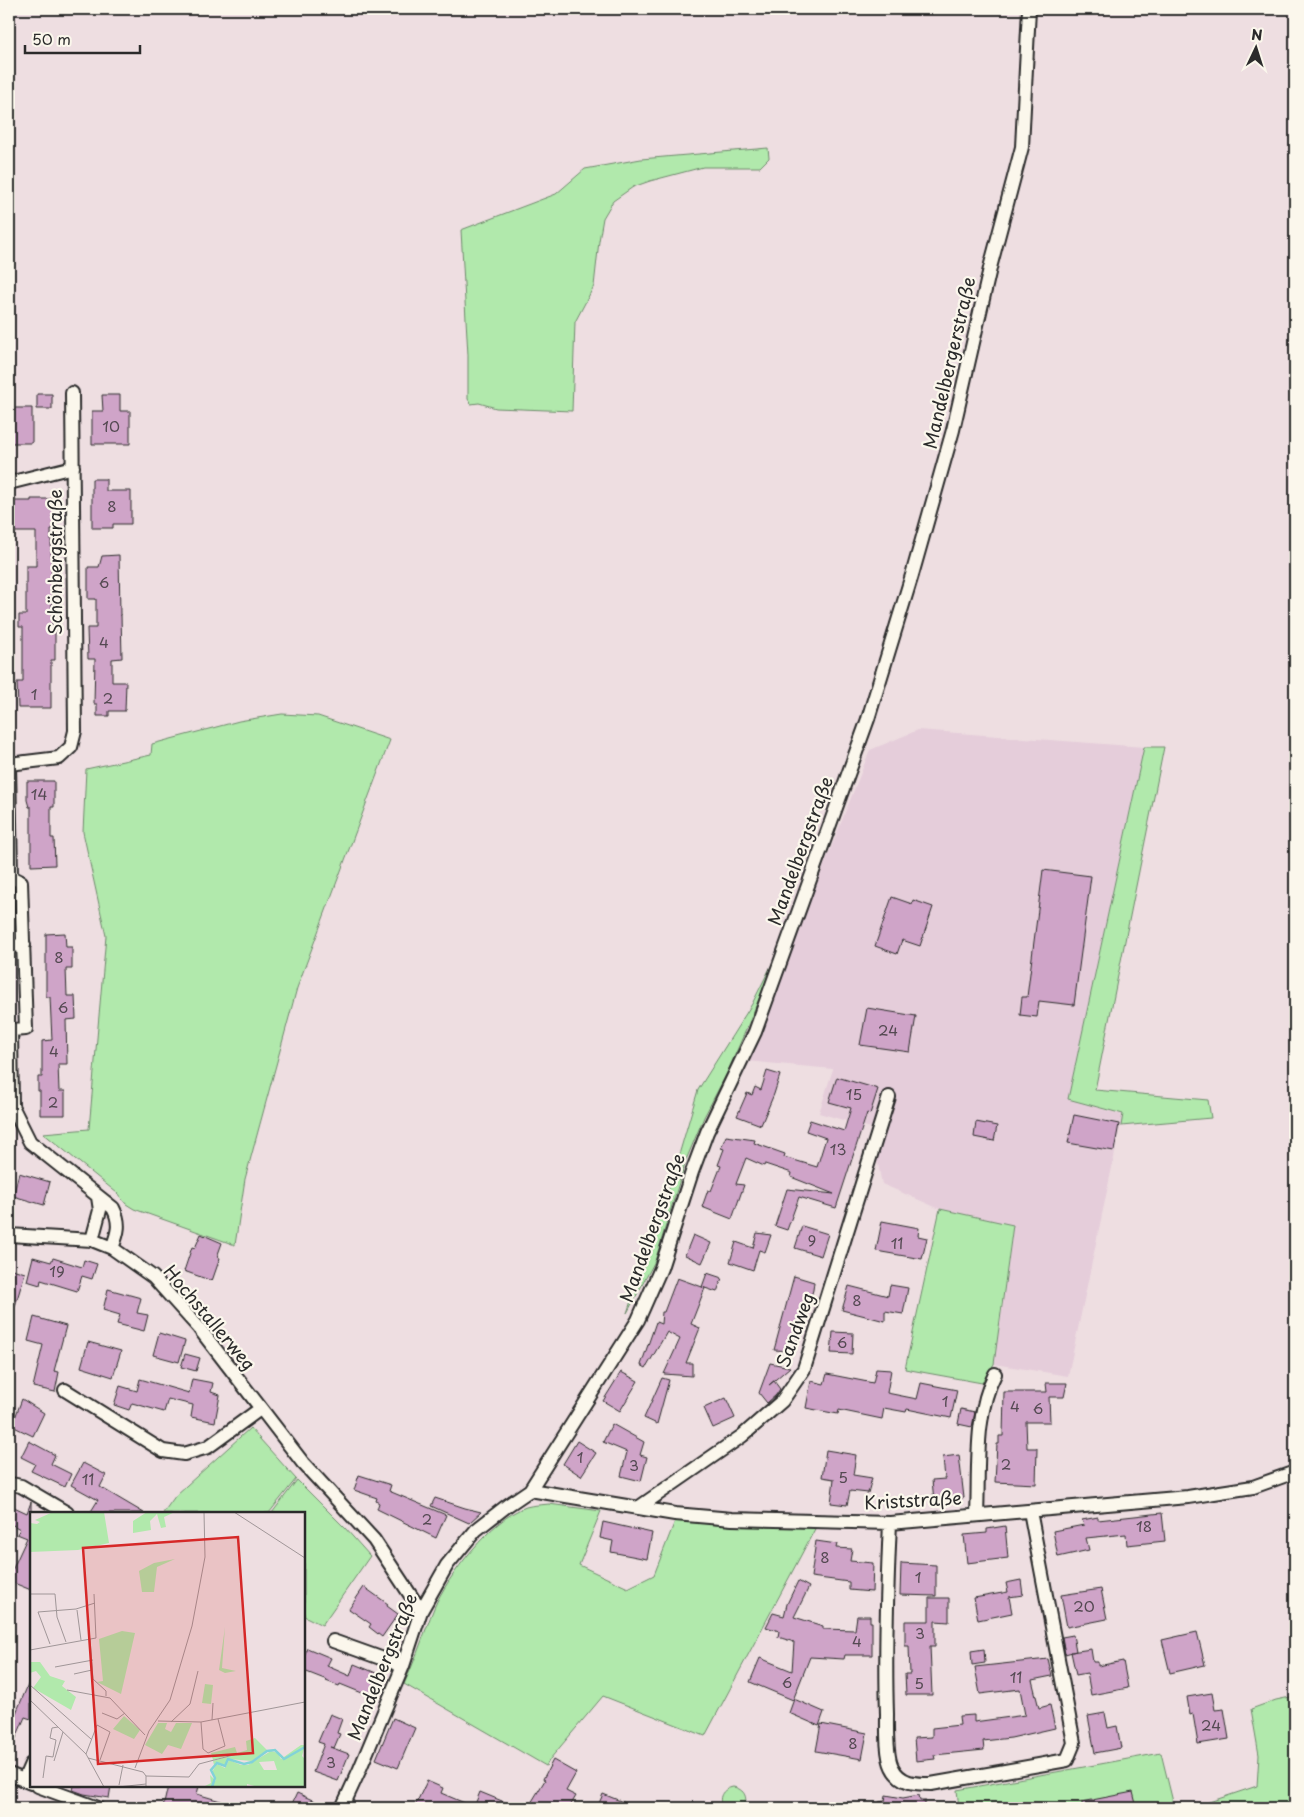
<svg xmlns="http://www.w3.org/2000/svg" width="1304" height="1817" font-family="'Playpen Sans',sans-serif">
<rect width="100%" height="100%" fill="#eedee1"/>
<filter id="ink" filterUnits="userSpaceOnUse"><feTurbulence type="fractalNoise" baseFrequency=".02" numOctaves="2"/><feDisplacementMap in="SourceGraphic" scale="10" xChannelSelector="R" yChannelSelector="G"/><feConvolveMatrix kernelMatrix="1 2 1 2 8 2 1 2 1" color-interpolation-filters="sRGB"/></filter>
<g filter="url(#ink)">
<path fill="#e5cdda" d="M918 730 1144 747 1068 1099 1123 1115 1068 1376 994 1364 1013 1225 940 1209 882 1184 871 1128 819 1113 833 1069 746 1061 870 750Z"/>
<path fill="#b1e9ac" stroke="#6e8a6c" d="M768 148 769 158 760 167H703L650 181 633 187 613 201 603 218 599 241 594 286 575 322 572 411 496 408 479 403 471 404 468 399V355L461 230 556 194 585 169 641 159Z
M282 714 318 716 390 740 297 988 245 1179 235 1245 134 1209 126 1204 117 1193 43 1133 89 1129 106 936 83 832 86 769 151 755 152 744 239 721Z
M1144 747H1164L1095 1090 1208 1100 1211 1118 1121 1126 1123 1114 1068 1099Z
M777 954 749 1023 727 1073 704 1117 686 1160 655 1261 627 1313 671 1182 698 1090 752 1004Z
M940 1209 1013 1225 994 1364 982 1383 905 1369Z
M250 1428 296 1479 269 1513H163L176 1495Z
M297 1480 345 1528 370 1556 322 1625 304 1616V1513H272Z
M549 1504 601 1511 579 1565 628 1588 654 1575 675 1521 816 1527 705 1736 603 1696 550 1759 546 1766 404 1684C416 1659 424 1633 434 1608 447 1577 492 1518 526 1507 533 1505 541 1505 549 1504Z
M1295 1696V1808H1191L1257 1786 1259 1755 1251 1709 1276 1700Z
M1161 1753 1174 1806 1163 1808H959L957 1790Z
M733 1787C745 1789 749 1799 743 1808H723C717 1798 722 1789 733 1787Z"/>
<path fill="#cfa4c8" stroke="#2b2b2b" d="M37 394H52V409H37Z
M102 395H120V411H130V444H92V411H103Z
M9 408H32V443H9Z
M92 479H106V491H131V524H113V528H92Z
M31 499H55V529H51L52 628 55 627V660H51V708H18L17 682H23V627H19V615H26V566H36V532H9V501H31Z
M119 555 120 615H121L122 658 112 659V682H126L125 711H109V716H97V704H94L95 659H88L87 628H96V599H88V567H99L102 556Z
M27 781H54V807H51V838H54L55 865 31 866V807H29L27 800Z
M1043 870 1091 876 1074 1005 1039 1001 1037 1017 1020 1015 1022 997H1027Z
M892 897 912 904 913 900 933 907 920 946 902 940 897 954 875 946Z
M65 933 66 947H72V969H66L67 996H75L76 1019 66 1020 67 1064H58L59 1091H65V1115H40V1091H38V1077H42V1041L52 1040 50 997H46V934Z
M867 1008 916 1016 910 1052 860 1045Z
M767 1071 780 1075 774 1094 761 1125 737 1116 747 1093 752 1095 755 1087 761 1090Z
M837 1077 878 1089 870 1114 867 1113 836 1208 799 1197 787 1230 775 1226 787 1189 834 1194 791 1177 792 1173 765 1164 764 1166 746 1158 736 1184 744 1185 732 1219 702 1207 708 1190 711 1191 721 1166 718 1165 724 1149 721 1148 726 1136 755 1140 754 1143 785 1154 784 1157 817 1167 826 1138 806 1131 810 1120 844 1131 851 1108 829 1102Z
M1074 1115 1119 1124 1114 1151 1068 1143Z
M976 1122 997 1126 994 1141 974 1137Z
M19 1173 50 1182 44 1205 13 1196Z
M882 1221 919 1228 918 1236 927 1238 922 1259 876 1251Z
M802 1226 828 1234 821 1256 795 1248Z
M757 1233 771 1235 765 1252 759 1250 753 1270 730 1262 736 1242 753 1248Z
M201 1234 222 1243 217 1257 220 1258 212 1281 184 1271 192 1247 195 1248Z
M693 1235 711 1243 702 1263 685 1255Z
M33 1257 51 1262 53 1258 82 1267 84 1260 97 1264 92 1279 82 1276 77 1291 41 1280 40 1285 27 1281Z
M9 1268 25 1273 12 1316H9Z
M707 1273 722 1278 717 1292 702 1287Z
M794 1276 814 1282 813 1290 794 1351 774 1350Z
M677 1278 705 1288 691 1324 700 1328 686 1363H692V1376L664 1374 680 1339 667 1332 646 1368 641 1365 656 1322 661 1324 662 1312H664Z
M890 1285 908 1288 903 1314 885 1311V1321L842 1310 849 1286 888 1296Z
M108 1289 141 1298 137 1313 148 1315 144 1331 117 1324 120 1315 103 1310Z
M34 1317 66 1326 54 1371 59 1372 55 1392 33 1387 43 1345 28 1341Z
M833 1332 853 1333 852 1354 831 1353Z
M159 1333 185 1341 179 1362 153 1355Z
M88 1342 121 1351 113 1377 81 1367Z
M185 1354 200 1358 196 1371 181 1367Z
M770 1363 790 1367 769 1385 774 1381 780 1389 776 1395 767 1403 759 1393Z
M876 1369 891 1370 887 1393 917 1399 921 1383 957 1390 951 1418 907 1409 906 1412 884 1408 882 1419 839 1410 838 1414 806 1408 811 1381 824 1384 827 1374 873 1383Z
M621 1372 638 1381 620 1411 603 1401Z
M662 1378 669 1380 657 1424 644 1418Z
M140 1379 189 1393 192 1379 213 1383 211 1392 220 1395 215 1422 191 1417 193 1405 168 1399 164 1412 132 1403 129 1410 114 1405 120 1386 137 1391Z
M1046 1383H1067L1064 1397H1049L1050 1422H1026L1027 1448H1037L1036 1484 995 1482 997 1444H999V1436H1003L1004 1392H1047Z
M726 1398 735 1418 713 1428 704 1408Z
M22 1399 44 1413 33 1436 12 1426Z
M961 1409 975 1412 972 1427 958 1424Z
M612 1424 644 1442 640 1455 647 1457 641 1481 621 1476 627 1452 603 1442Z
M29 1441 55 1455 51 1464 71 1474 65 1487 31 1471 35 1464 21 1457Z
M577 1441 596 1453 581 1476 563 1464Z
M826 1450 856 1455 853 1475 872 1478 868 1493 850 1491 847 1505 831 1503 834 1479 822 1477Z
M959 1455 964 1498 934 1501 932 1480 945 1479 943 1457Z
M83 1463 106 1475 100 1487 144 1513H90L98 1500 71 1485Z
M359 1475 391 1485 389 1491 446 1515 436 1538 377 1509 379 1503 376 1501 377 1498 354 1490Z
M435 1498 465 1508 481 1512 469 1523 431 1506Z
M31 1502V1590L9 1581V1577L27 1538 17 1534 20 1529 9 1523V1517L14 1507 27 1513Z
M1162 1513 1165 1541 1127 1545 1126 1534 1086 1538 1089 1550 1058 1557 1053 1531 1084 1525 1082 1520 1098 1517V1520Z
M603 1522 652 1533 647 1559 611 1552 613 1541 600 1538Z
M1005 1526 1008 1558 967 1563 964 1535 987 1533V1529Z
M816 1541 837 1544 836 1548 852 1549 850 1561 873 1563 872 1592 849 1590V1582L811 1577Z
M901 1563 936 1565V1596L900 1595Z
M1021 1580 1023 1595 1009 1597 1012 1613 978 1620 974 1598 1008 1592 1006 1583Z
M798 1581 809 1587 794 1617 823 1626V1629L855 1630 857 1616H870V1622H872V1655H845L844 1659 810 1657 793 1700 750 1682 760 1658 792 1671 794 1642 778 1637 779 1631 766 1627 773 1613 784 1616 787 1604Z
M364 1587 388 1604 387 1606 398 1614 382 1637 369 1627 371 1624 349 1609Z
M1101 1589 1107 1619 1067 1627 1061 1595Z
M929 1598H949V1622L935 1621V1646H930L932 1695H906L905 1674H910L909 1646H905V1621H929Z
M1197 1632 1205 1665 1170 1673 1162 1640Z
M1073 1635 1076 1651 1065 1654 1062 1637Z
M307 1648 331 1658 327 1666 350 1676 354 1664 381 1675 372 1697 340 1684 339 1686 326 1681 327 1680 304 1671V1656Z
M984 1649 985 1663 972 1665 971 1651Z
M1091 1649 1093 1662H1098V1666L1123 1661 1128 1688 1091 1695 1087 1673 1076 1675 1071 1652Z
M1048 1659 1052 1676 1032 1680 1039 1708 1050 1705 1055 1728 1011 1738 983 1741 984 1750 934 1755 935 1759 916 1761 914 1738 932 1737V1728L960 1725 959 1716 974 1715V1722L1025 1715 1020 1689 980 1694 975 1667Z
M31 1678V1719L25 1717 9 1754V1709L16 1713Z
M1212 1693 1215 1710 1224 1709 1229 1739 1198 1744 1193 1714 1190 1715 1187 1697Z
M794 1699 824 1712 819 1726 789 1713Z
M1105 1713 1108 1728 1117 1726 1121 1748 1095 1753 1088 1716Z
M330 1714 342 1719 337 1733 340 1734 334 1748 330 1747 349 1754 338 1781 313 1772 324 1744 318 1742Z
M393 1718 415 1728 398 1768 376 1759Z
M821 1724 867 1733 862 1759 816 1751Z
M553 1760 576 1773 566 1791 576 1796 569 1808H528L545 1780 543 1779Z
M427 1781 443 1788 441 1793 474 1807 480 1792 519 1808H414Z
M74 1786H111L109 1798 84 1794 73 1790Z
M168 1786H199L197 1794 234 1805 233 1808H163Z
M1133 1792 1137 1808H1082V1802Z
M297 1793 330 1808H290Z
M603 1794 638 1808H597Z
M886 1795 903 1798 919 1795 920 1800H925V1808H880L879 1802 885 1801Z"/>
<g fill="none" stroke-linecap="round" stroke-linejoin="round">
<g stroke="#2b2b2b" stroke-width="16">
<path id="street" d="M9 483 73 467
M9 764 11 877 21 882 26 1029 11 1030 12 1106 30 1142 113 1208C121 1223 118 1233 112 1248
M9 764 59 758 71 747 75 731 72 393
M9 946 24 945
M9 1235 92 1240 112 1248 153 1277 199 1328 303 1463 374 1540 421 1611
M92 1240 100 1210 98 1197
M65 1390 163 1451 184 1454 208 1447 260 1409
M9 1486 11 1484 21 1486 67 1513
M530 1490 675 1514 732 1519 890 1523 1188 1497 1253 1487 1295 1472
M638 1508 742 1436 782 1401 804 1369 889 1097
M977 1515C979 1471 974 1414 995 1374
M890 1523C887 1587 885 1650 887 1714 887 1728 886 1755 892 1767 900 1784 916 1784 931 1784L1067 1760 1074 1743 1030 1511
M333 1641 403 1666
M9 1774 31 1783
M24 1780 31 1764
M38 1786 98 1808
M342 1808 359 1771 403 1666 421 1611 447 1565 476 1530 508 1505 530 1490 638 1320 661 1268 692 1172 707 1132 755 1032 868 719 912 575 953 430 991 264 1022 147 1029 9"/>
</g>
<use href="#street" stroke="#fbf7ec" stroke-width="12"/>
</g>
</g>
<g text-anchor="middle" stroke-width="4.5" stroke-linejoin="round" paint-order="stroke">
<g font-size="15" fill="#544952">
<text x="111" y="432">10</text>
<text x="112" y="512">8</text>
<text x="104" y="588">6</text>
<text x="104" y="648">4</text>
<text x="34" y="700">1</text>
<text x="108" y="704">2</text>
<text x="39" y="800">14</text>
<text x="59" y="963">8</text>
<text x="63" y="1013">6</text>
<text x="888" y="1036">24</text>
<text x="54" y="1057">4</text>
<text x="854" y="1100">15</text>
<text x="53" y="1108">2</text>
<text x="838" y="1155">13</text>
<text x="812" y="1246">9</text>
<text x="897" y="1249">11</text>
<text x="57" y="1277">19</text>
<text x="857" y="1306">8</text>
<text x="842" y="1348">6</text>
<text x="945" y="1407">1</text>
<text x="1015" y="1412">4</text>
<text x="1038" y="1414">6</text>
<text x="580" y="1463">1</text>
<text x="1006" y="1470">2</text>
<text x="634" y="1471">3</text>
<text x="843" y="1483">5</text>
<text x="88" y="1485">11</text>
<text x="427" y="1525">2</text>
<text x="1144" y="1532">18</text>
<text x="825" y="1563">8</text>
<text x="918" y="1583">1</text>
<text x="1084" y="1612">20</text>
<text x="920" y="1639">3</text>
<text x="857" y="1647">4</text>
<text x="1016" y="1683">11</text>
<text x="787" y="1688">6</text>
<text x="919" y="1689">5</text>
<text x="1211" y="1731">24</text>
<text x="853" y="1749">8</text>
<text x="331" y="1768">3</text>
</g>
<g font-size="18" fill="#2b2b2b" stroke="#fbf7ec">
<text transform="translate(950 363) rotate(-77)" y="6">Mandelbergerstraße</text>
<text transform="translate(56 562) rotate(-90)" y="6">Schönbergstraße</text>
<text transform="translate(801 851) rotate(-70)" y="6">Mandelbergstraße</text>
<text transform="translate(653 1228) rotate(-70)" y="6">Mandelbergstraße</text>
<text transform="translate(209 1318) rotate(50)" y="6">Hochstallerweg</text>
<text transform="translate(796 1330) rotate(-70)" y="6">Sandweg</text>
<text transform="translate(913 1501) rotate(-3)" y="6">Kriststraße</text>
<text transform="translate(383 1667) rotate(-68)" y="6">Mandelbergstraße</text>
</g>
</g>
<g transform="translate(30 1512)">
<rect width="275" height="275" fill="#eedee1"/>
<path d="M23 0H74L79 31 48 38 0 40V11L7 12 10 10 5 8ZM117 0H145L134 5 136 15 131 16 127 2 120 9 121 18 103 21V9ZM145 47 127 55 124 80H112L109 59 124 51ZM195 115 192 156 206 159 195 161 189 158ZM92 119 105 121 91 182 67 170 73 169 69 127ZM0 150H10L20 164 35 169 32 174 46 185 41 198 3 176 11 165 6 159 0 161ZM175 172 183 173 181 192 172 191ZM94 204 110 218 104 227 83 217ZM128 211H137L135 217 141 220 146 211H162L151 237 138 233 132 242 115 233ZM225 226 237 238 222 249 199 247 194 253H184L183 249 217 238 216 229ZM271 233H275L272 244 275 247V275H228L217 272V275H173L181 271 180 263 186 269 182 260 187 252 195 256 199 248 211 253H218L241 239 248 241 251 247ZM244 249 247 258H234L229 250ZM205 235 207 241 183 248 181 241Z" fill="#b1e9ac" fill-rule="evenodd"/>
<path fill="none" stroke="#82d3d8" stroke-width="2.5" d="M182 275 185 266 181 258 187 251 195 254 198 247 214 252 222 250 237 239 245 238 254 247 275 235"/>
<path fill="none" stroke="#a09698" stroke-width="1" d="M204 0 275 46M0 82H25L27 105 36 130M47 98 51 128M60 127 63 167 76 179V184M20 132 8 100 46 97 65 91M0 138 66 126 64 82M25 155 63 148M44 162 62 158M0 173 61 227M37 178 80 186 115 223M0 188 56 242 74 275M72 201 87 207 95 201M182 208 183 191M128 209 171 210 275 190M141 210 160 192 168 159M171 210 173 237 178 241 195 234 188 207M56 242 67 213 80 220 70 248M58 246 113 260 116 264V275M24 249 33 220M105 256 119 219 140 188 162 114 175 45 174 0M116 264 159 265 169 252 207 242M13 266 16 244 23 245 26 228 20 226 22 216 28 215M89 273 93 253M88 275 116 272"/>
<path fill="#d62828" fill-opacity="0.15" stroke="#d62828" stroke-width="2.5" d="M208 25 223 241 68 252 53 36Z"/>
<rect width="275" height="275" fill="none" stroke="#2b2b2b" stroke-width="2.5"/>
</g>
<rect width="1304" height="1817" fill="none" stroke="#fbf7ec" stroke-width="30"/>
<rect x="15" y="15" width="1274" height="1787" fill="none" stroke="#2b2b2b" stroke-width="2" filter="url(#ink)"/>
<g transform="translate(1256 48) rotate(4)" stroke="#fbf7ec" stroke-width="4" paint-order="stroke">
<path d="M0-4L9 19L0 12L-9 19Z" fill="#2b2b2b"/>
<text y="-8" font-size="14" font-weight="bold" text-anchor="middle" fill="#2b2b2b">N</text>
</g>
<path d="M25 45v8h115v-8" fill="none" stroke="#2b2b2b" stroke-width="2.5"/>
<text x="32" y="45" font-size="15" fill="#2b2b2b" stroke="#fbf7ec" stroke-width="4" paint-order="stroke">50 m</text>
</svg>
